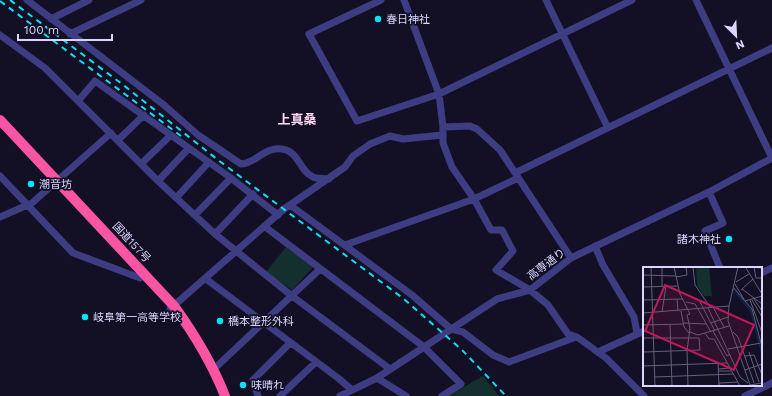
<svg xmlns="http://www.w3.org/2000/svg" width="772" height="396" font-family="'Work Sans','Noto Sans JP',sans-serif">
<rect width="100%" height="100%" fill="#131025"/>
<path fill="#132f2e" d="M286 247 314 266 292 290 266 272Z
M483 376 499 396H448Z"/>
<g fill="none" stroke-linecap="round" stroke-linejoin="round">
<path stroke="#3e3c83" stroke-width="7" d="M27 0 164 105 198 135 241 164C255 164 265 146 282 149 299 151 299 171 313 177 317 179 325 178 329 179
M381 0 309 34 357 121 439 94 632 0
M404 0 439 94 443 127V143L452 167 474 199 491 230H502L513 251 496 270 530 290 548 305 568 334 577 337 606 358 644 396
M546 0 608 128
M696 0 772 158
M51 19 89 0
M70 34 141 0
M0 35 45 68 158 181 215 234 292 296 390 369
M78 101 95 81 231 178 278 215
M443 127 470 126 477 129 500 150 571 258
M118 140 144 115
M141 164 171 135
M515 173 772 48
M0 176 73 253 140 278
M158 181 189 148
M709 192 723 223 705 231 720 268
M176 198 209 162
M290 205 412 295 451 329 463 332 493 355 509 362 576 337
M195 215 231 178
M0 217 32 203 111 133
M264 226 424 347 461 384 442 396
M215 234 253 194
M345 245 474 199 518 178
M595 246 603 265 634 317 637 333
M761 273 772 268
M206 279 338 378 352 390
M170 309 284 209 345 167 353 156 370 144 390 136 403 139 442 135
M598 352 644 331
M214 369 320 269
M377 378 406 396
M258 396 253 380 290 343
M280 396 316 362
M340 396 377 378 497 299 530 290 571 258 709 192 772 158
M745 396 772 383"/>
<path stroke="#fa55a5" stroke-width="10" d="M0 120 174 306C195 335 212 363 225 396"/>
<path stroke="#08e1f7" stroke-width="2" stroke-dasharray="6 5" stroke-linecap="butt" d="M10 0 122 84 218 160 404 299 462 350 506 396
M0 1 181 136"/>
</g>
<g fill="#08e1f7" stroke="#131025" stroke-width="1.5">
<circle cx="378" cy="19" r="4"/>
<circle cx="31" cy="184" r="4"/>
<circle cx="729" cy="239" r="4"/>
<circle cx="85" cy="317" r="4"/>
<circle cx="220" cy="321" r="4"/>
<circle cx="243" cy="385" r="4"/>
</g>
<g text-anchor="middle" stroke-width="3.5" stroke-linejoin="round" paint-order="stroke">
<g font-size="11" fill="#dad6fe" stroke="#131025" text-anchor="start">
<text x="386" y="23">春日神社</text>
<text x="39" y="188">潮音坊</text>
<text x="721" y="243" text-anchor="end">諸木神社</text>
<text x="93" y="321">岐阜第一高等学校</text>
<text x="228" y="325">橋本整形外科</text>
<text x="251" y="389">味晴れ</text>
</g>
<g font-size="11" fill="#dad6fe" stroke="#131025">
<text transform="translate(132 242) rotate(47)" y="4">国道157号</text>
<text transform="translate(546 264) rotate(-37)" y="4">高専通り</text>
</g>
<g font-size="13" font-weight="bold" fill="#fed7f0" stroke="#131025">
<text x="297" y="124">上真桑</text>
</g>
</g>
<g transform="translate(643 267)">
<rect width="119" height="119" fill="#131025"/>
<path d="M53 0H66L69 29H61L54 19Z" fill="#132f2e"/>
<path fill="none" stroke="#102649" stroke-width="2" d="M90 22 108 44 119 86"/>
<path fill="none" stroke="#635f7c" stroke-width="1" d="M8 0 12 119M31 0 37 27 47 47 44 48 47 61 44 84 45 119M50 0 52 18 67 40M95 0 86 39 85 54 107 118 119 116M104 0 119 1M111 0 113 11H119M103 1 119 27M0 8 33 9M33 10 44 8 43 0M93 15 106 7M92 17 102 34 119 29M19 19V0M0 20 35 19M91 21 101 33M99 22 119 37M98 23 110 12M34 32 35 44M111 32 119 44M0 33 40 32M107 33 119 66M109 33 119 50M102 34 109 42 118 76M43 35 52 37 68 65M62 35H57L72 64M70 40 81 60M65 41 97 110 105 116M38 44 41 60 46 66M19 45 23 19M0 46 86 39M40 56 63 57M68 56 85 50M27 57 29 119M0 58 40 57M70 64 84 89 87 87M47 65 55 68 86 59M90 65 95 70 111 116M62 66 66 72H71L97 119M0 71H56L57 83 0 85M85 82 118 76M106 85 116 115M102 89 111 88 119 108M75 96 76 119M0 99 84 96M75 102 87 101M102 103 119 97M75 104H88M12 110 90 107M76 116 95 115"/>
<path fill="#c2185b" fill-opacity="0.15" stroke="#c2185b" stroke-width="2" d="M22 18 111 58 91 103 2 64Z"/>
<rect width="119" height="119" fill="none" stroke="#dad6fe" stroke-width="2"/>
</g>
<g transform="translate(736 36) rotate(156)" stroke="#131025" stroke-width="3" paint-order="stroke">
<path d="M0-3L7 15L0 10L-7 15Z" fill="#dad6fe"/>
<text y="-6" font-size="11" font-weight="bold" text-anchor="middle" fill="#dad6fe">N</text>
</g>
<path d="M18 34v6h94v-6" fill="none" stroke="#dad6fe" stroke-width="2"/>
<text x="24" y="34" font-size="12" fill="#dad6fe" stroke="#131025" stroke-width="3" paint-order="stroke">100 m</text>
</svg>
